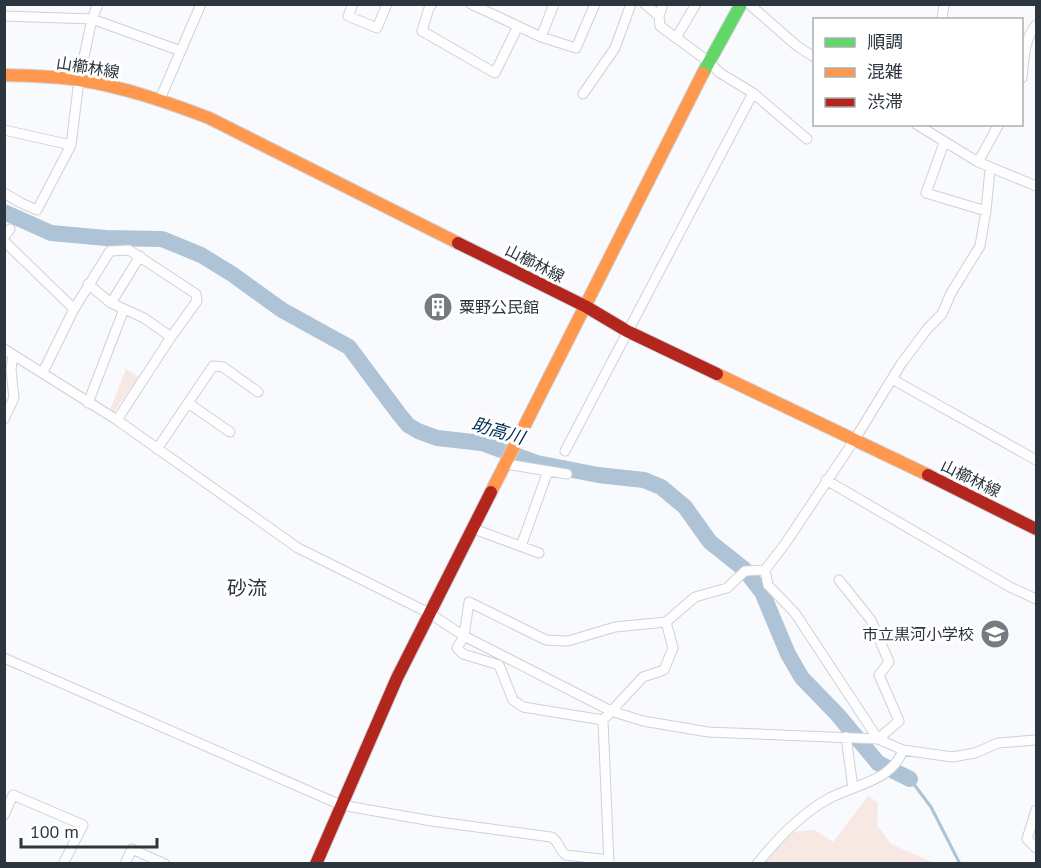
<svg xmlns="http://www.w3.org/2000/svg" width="1041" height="868" font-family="'PT Sans','Noto Sans JP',sans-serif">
<rect width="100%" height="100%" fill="#f8fafd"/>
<path fill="#f7e8e3" d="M126 369 139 377 113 413 110 410Z
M868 796 878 802 877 825 891 844 934 863H764L792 832 815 830 833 842Z"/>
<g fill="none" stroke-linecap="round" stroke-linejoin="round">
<path stroke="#aec3d6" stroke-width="3" d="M910 779 931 807 960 864"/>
<path stroke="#aec3d6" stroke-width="16" d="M4 212 51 233 106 238 162 239 201 255 232 274 282 310 349 347 399 414 408 425 418 431 437 438 482 443 537 463 598 475 644 480 661 487 685 507 710 542 744 569 762 592 788 654 802 678 837 714 878 763 910 779"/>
<g stroke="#cdd2d8" stroke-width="11">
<path id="street" d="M353 4 348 16 377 28 387 4
M432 4 429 8 422 31 495 73 518 26
M471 4 541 37 554 4
M645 4 659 16
M663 4 659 16 660 26 709 62 720 73 753 93 807 139
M749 4 797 46 814 57
M4 16 92 19 181 51
M942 20 944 4
M541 37 576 48 595 4
M676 38 696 4
M1022 78C1024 60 1024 39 1036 25
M583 94 615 48 631 4
M160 99 201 4
M916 124 978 162 1036 186
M4 130 71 145
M944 143 926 193 986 211
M978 162 999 124
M4 193 21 203 37 210 71 145 79 80 92 19 98 4
M4 237 10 229
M4 241 74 309
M88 284 111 303
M4 349 117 420 298 548 429 613 464 636 611 711 643 721 708 732 878 739 903 750 952 757 975 753 998 743 1036 740
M43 372 74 309 110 251 129 250 196 294 197 301 171 337 144 318 111 303 140 256
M892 379 1036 460
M88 403 124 309
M188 403 230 432
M4 419 14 398 11 370 13 355
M117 420 171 337
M157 449 213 366 223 367 258 392
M565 451 753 93
M506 464 567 474
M826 480 1010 587 1036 599
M474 529 539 553
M521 546 548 471
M765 570 768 585 795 613 878 739 899 721 879 675 889 662 871 620 839 580
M4 658 341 805 432 821 551 837C559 840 559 851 566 855L609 860
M603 720 523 707 513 700 499 665 463 654 457 648 464 636 469 602 546 640 568 641 615 627 666 622 695 597 727 588 745 571 765 570 785 544 855 439 901 364 928 328 942 314 951 293 980 246 986 211 990 169
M846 737 853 788
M1036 810 1027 839 1036 848
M4 815 13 795 83 825 63 864
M125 864 132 849 165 864
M609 864 603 720 643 677 664 670 673 648 666 622
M757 864C777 839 801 814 828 799 855 784 891 782 903 750"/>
</g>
<g stroke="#cdd2d8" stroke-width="14">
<path id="fast" d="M703 73 741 4"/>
</g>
<g stroke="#cdd2d8" stroke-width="14">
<path id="slow" d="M4 75C29 76 54 76 79 80 124 87 167 102 209 118L458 243
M717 374 928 475
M491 492 703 73"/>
</g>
<g stroke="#cdd2d8" stroke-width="14">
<path id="jam" d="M458 243 585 306 627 331 717 374
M928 475 1036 529
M316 864 397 678 491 492"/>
</g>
<use href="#street" stroke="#fefeff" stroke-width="9"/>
<use href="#fast" stroke="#63d668" stroke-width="12"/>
<use href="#slow" stroke="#ff974d" stroke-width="12"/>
<use href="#jam" stroke="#b3261e" stroke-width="12"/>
</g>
<defs>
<g id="building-disc" transform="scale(1.5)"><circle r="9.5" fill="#747b82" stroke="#fff"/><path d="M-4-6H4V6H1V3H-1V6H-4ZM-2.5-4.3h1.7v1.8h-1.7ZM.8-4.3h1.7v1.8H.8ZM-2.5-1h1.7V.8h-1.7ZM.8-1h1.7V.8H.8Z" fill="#fff"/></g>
<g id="school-disc" transform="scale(1.5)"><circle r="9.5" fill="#747b82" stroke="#fff"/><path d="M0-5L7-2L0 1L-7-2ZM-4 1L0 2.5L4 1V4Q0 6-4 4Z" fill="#fff"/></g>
</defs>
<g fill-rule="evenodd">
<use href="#building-disc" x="438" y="307"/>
<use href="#school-disc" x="995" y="634"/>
</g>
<g text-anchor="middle" stroke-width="6" stroke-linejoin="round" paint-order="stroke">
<g font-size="16" fill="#2d363f" stroke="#fff">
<text transform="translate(88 67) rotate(9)" y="6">山櫛林線</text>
<text transform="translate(535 263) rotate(27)" y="6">山櫛林線</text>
<text transform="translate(971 478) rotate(26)" y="6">山櫛林線</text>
</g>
<g font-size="16" fill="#2d363f" stroke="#fff" text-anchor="start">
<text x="459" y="313">粟野公民館</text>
<text x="974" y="640" text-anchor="end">市立黒河小学校</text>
</g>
<g font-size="18" font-style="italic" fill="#003054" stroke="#fff">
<text transform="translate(498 431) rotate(16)" y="6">助高川</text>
</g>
<g font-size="20" fill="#2d363f" stroke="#fff">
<text x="247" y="595">砂流</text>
</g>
</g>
<rect width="1041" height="868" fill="none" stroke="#2d363f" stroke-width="12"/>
<rect x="813" y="18" width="210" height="108" fill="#ffffff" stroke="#abafb2" stroke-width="1.5"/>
<rect x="825" y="38" width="30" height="9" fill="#63d668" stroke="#abafb2" stroke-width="1.5"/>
<text x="867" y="48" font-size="18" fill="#2d363f">順調</text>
<rect x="825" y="68" width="30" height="9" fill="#ff974d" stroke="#abafb2" stroke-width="1.5"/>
<text x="867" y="78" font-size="18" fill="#2d363f">混雑</text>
<rect x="825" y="98" width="30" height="9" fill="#b3261e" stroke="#abafb2" stroke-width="1.5"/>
<text x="867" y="108" font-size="18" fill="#2d363f">渋滞</text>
<path d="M21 838v9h136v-9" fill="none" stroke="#2d363f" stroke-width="3"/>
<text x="30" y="838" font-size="18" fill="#2d363f" stroke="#ffffff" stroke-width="4.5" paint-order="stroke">100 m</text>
</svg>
